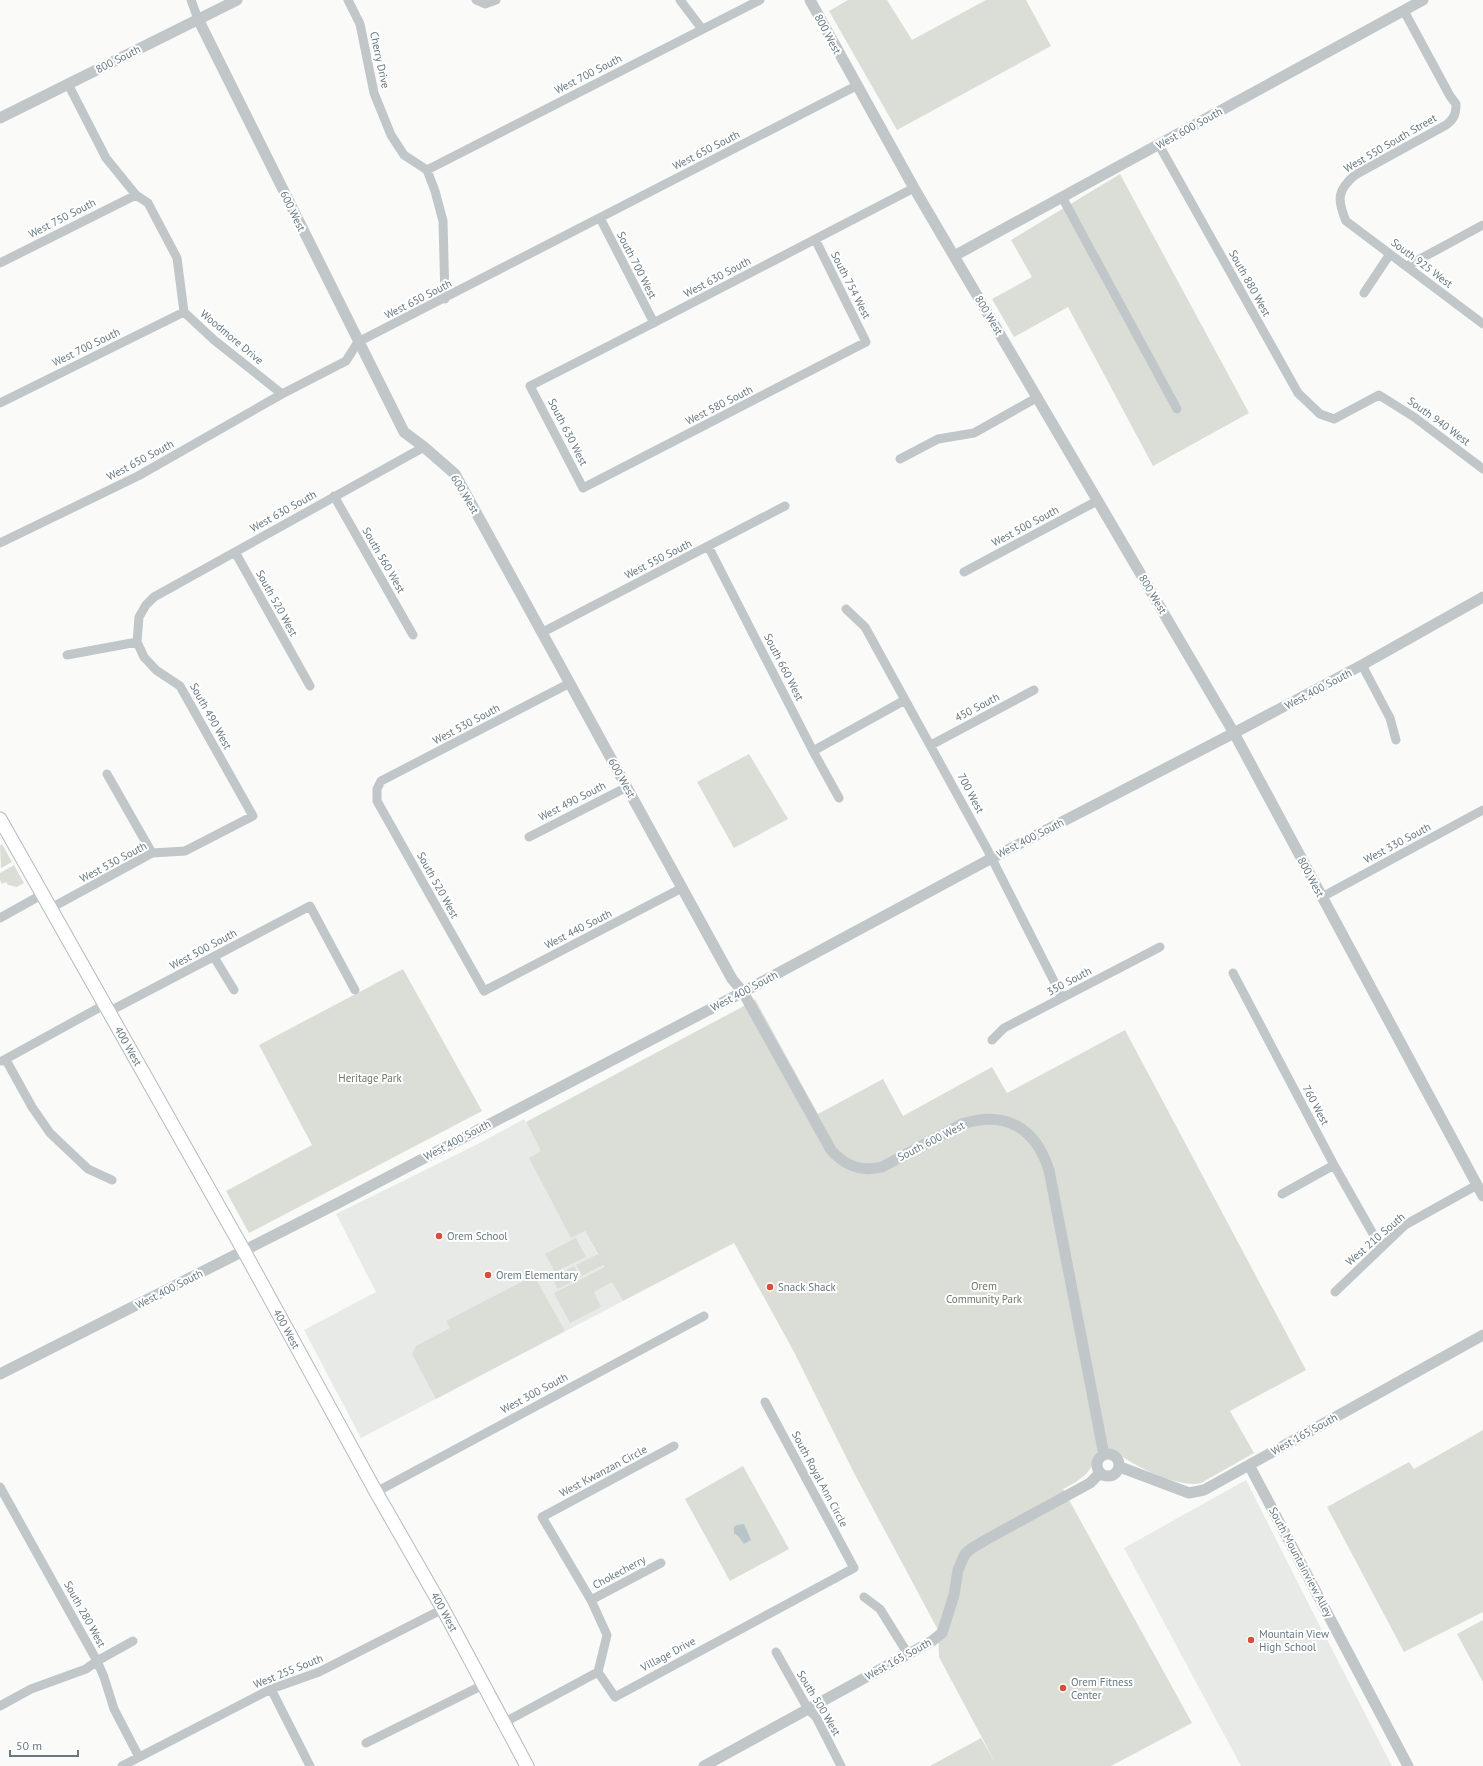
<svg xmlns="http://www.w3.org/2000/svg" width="1483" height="1766" font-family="'PT Sans',sans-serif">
<rect width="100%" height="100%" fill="#fafaf8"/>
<path fill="#e8eae8" d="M524 1119 623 1301 361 1438 304 1330 376 1292 336 1214 480 1143Z
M1246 1480 1302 1591 1392 1766H1241L1124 1548Z"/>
<path fill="#dbded7" d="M848 0H887L912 40 986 0H1026L1051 46 897 130 829 11Z
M1120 174 1249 413 1153 466 1068 307 1014 337 992 299 1032 277 1011 240Z
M749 754 788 819 734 848 697 782Z
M2 844 12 862 1 868 0 846Z
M14 865 24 883 17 887 8 885 6 882 2 884 0 880V873Z
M403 969 482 1111 249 1233 226 1191 312 1145 259 1045Z
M755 999 818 1114 883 1079 903 1116 992 1067 1007 1093 1125 1030 1306 1370 1230 1411 1254 1453 1201 1483C1180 1489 1130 1465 1114 1450L1097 1452C1093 1472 1081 1480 1063 1489L1192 1723 1111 1766H930L981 1738 996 1764 939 1657 938 1630 854 1473 794 1352 734 1243 623 1301 612 1282 594 1292 601 1307 570 1323 554 1293 605 1267 603 1265 582 1276 576 1265 598 1254 585 1231 571 1238 529 1158 541 1151 526 1122 742 1007Z
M576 1238 586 1257 555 1272 545 1254Z
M574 1266 580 1277 558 1289 552 1278Z
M529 1278 537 1281 565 1331 436 1399 412 1354 416 1346 450 1328 446 1321Z
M1483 1430V1612L1404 1652 1327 1507 1409 1462 1414 1469Z
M743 1466 789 1549 730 1581 685 1499Z
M1483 1620V1682L1457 1634Z"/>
<path fill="#b8c5c8" d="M744 1524 751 1540 744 1544 739 1537 734 1533V1527L737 1525Z"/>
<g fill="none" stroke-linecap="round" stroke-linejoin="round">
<g stroke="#b4babe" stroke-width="15">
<g id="secondary">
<path id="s1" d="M0 819 244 1251 376 1492 443 1609 527 1766"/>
</g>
</g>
<path stroke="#c1c6c9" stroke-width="9" d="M191 0 198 19
M348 0 360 24 374 93 391 135 404 155 427 170 435 191 443 221 445 299
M476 0 485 4 496 0
M680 0 702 29
M1404 11 1450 96 1456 104C1456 114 1454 119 1446 125L1355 175C1337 190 1337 200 1346 221L1483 324
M68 84 106 158 136 195 148 203 177 258 184 312 214 340 282 394
M1159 145 1298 393 1320 414 1334 419 1379 395 1414 417 1483 469
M427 170 760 0
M1062 197 1177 409
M600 218 654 323
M815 239 866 342 583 488 530 386C659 321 786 254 914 188
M0 263 136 195
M1407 266 1483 225
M1364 293 1390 254
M0 403 184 312
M900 459 938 439 974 433 1038 397
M334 496 413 635
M0 543 138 476 282 394 346 361 358 342 856 86
M708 546 813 751 839 798
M235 552 310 686
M964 572 1097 501
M846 609 865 627 986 847 1062 997
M543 632 785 506
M67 655 137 642
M1362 665 1390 718 1396 740
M570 683 381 781 377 789V801L484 991 682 888
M931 745 1034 690
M813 751 905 700
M107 774 152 853
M529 837 627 787
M1322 897 1483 810
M51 908 152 853 185 851 253 816 180 686 156 670 144 657 137 642 139 617 146 605 154 597 424 447
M0 918 43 894
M214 957 234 990
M1233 973 1334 1165 1381 1248
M108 1012 310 906 355 990
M992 1040 1004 1028 1160 947
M6 1060 32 1107 50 1133 88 1169 112 1180
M2 1061 104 1005
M1282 1194 1334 1165
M1335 1292 1405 1225 1477 1185
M0 1487 97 1661 104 1677 114 1709 139 1757
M376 1492 704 1316
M864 1597 880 1609 908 1654
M591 1600 661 1563
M776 1652 808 1709 816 1717 841 1766
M598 1672 615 1697 854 1568 765 1402
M598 1672 607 1635 591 1600 542 1517 674 1446
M271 1689 310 1766
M0 1706 31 1689 86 1669 97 1661 133 1641
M503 1723 598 1672
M366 1743 483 1685
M122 1766 271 1689 319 1672 443 1609"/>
<path stroke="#c1c6c9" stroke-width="11" d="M810 0 914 188 1234 733 1483 1196
M198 19 404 432 424 447 455 474 732 979 743 992 831 1150C845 1166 861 1172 882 1167L962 1124C1005 1110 1035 1127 1049 1170L1104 1455
M0 118 237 0
M954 256 1423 0
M0 1374 340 1202 743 992 992 858 1234 733 1362 665 1483 597
M1097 1465a11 11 0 1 1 22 0a11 11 0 1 1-22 0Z
M1249 1465 1408 1766
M1120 1467 1189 1493 1204 1490 1483 1335
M704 1766 932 1641 942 1633 954 1595 958 1570 965 1554 972 1548 989 1538 1090 1483 1100 1473"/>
<use href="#secondary" stroke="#fff" stroke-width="13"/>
</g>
<g fill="#d64e3c" stroke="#fff" stroke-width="1.5">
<circle cx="439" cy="1236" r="4"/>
<circle cx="488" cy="1275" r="4"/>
<circle cx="770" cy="1287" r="4"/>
<circle cx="1251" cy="1640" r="4"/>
<circle cx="1063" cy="1688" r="4"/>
</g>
<g text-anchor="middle" stroke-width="4" stroke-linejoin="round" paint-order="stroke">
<g font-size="11" fill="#667880" stroke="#fff">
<text transform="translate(828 34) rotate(62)" y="4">800 West</text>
<text transform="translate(118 59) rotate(-27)" y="4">800 South</text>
<text transform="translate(380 60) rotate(78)" y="4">Cherry Drive</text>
<text transform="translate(588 74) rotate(-27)" y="4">West 700 South</text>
<text transform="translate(1189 128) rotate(-29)" y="4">West 600 South</text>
<text transform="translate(1390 143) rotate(-30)" y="4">West 550 South Street</text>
<text transform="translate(706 150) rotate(-27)" y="4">West 650 South</text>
<text transform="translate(293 211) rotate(64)" y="4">600 West</text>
<text transform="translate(62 218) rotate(-27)" y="4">West 750 South</text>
<text transform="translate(1422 263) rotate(37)" y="4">South 925 West</text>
<text transform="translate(637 265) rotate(63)" y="4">South 700 West</text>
<text transform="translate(717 277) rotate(-28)" y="4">West 630 South</text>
<text transform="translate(1250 283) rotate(61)" y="4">South 880 West</text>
<text transform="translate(851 285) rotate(63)" y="4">South 754 West</text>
<text transform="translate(418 299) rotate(-27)" y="4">West 650 South</text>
<text transform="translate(989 315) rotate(59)" y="4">800 West</text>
<text transform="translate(232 337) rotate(40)" y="4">Woodmore Drive</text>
<text transform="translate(86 347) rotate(-26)" y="4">West 700 South</text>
<text transform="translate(719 405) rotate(-27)" y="4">West 580 South</text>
<text transform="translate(1439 421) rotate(36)" y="4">South 940 West</text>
<text transform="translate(568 432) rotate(63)" y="4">South 630 West</text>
<text transform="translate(140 460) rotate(-28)" y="4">West 650 South</text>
<text transform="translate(465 494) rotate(59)" y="4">600 West</text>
<text transform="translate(283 511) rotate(-29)" y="4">West 630 South</text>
<text transform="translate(1025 526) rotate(-28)" y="4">West 500 South</text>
<text transform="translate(658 559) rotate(-27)" y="4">West 550 South</text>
<text transform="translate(384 560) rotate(60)" y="4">South 560 West</text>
<text transform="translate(1153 594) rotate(59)" y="4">800 West</text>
<text transform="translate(277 603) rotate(61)" y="4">South 520 West</text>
<text transform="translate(784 667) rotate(63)" y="4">South 660 West</text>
<text transform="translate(1318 689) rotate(-28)" y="4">West 400 South</text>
<text transform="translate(977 707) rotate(-28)" y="4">450 South</text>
<text transform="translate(211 716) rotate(61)" y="4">South 490 West</text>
<text transform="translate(466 724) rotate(-28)" y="4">West 530 South</text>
<text transform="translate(622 778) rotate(61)" y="4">600 West</text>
<text transform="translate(971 793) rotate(62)" y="4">700 West</text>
<text transform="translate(572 801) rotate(-27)" y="4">West 490 South</text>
<text transform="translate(1030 838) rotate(-27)" y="4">West 400 South</text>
<text transform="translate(1397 843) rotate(-28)" y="4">West 330 South</text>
<text transform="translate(113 862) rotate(-28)" y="4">West 530 South</text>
<text transform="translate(1311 877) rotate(62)" y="4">800 West</text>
<text transform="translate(438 885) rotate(61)" y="4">South 520 West</text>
<text transform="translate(578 929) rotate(-27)" y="4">West 440 South</text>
<text transform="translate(203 949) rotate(-28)" y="4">West 500 South</text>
<text transform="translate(1069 981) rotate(-28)" y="4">350 South</text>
<text transform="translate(744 991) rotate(-28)" y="4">West 400 South</text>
<text dy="4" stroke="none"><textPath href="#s1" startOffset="261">400 West</textPath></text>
<text transform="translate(1316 1105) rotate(62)" y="4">760 West</text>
<text transform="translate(457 1140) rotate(-28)" y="4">West 400 South</text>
<text transform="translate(931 1141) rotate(-27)" y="4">South 600 West</text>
<text transform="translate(1375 1239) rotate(-41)" y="4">West 210 South</text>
<text transform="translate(169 1289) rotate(-27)" y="4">West 400 South</text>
<text dy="4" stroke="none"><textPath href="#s1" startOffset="585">400 West</textPath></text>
<text transform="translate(534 1393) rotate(-28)" y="4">West 300 South</text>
<text transform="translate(1304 1434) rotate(-29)" y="4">West 165 South</text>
<text transform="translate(603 1471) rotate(-28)" y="4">West Kwanzan Circle</text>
<text transform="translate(820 1479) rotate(62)" y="4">South Royal Ann Circle</text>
<text transform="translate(1301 1562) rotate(62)" y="4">South Mountainview Alley</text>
<text transform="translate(619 1572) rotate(-28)" y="4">Chokecherry</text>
<text dy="4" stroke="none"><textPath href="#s1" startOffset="909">400 West</textPath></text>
<text transform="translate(85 1614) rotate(61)" y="4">South 280 West</text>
<text transform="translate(668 1654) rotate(-28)" y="4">Village Drive</text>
<text transform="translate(898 1659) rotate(-29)" y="4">West 165 South</text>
<text transform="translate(288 1671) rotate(-22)" y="4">West 255 South</text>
<text transform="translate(819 1703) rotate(59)" y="4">South 500 West</text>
</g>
<g font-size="11" fill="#6b7966" stroke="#fff">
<text x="370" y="1082">Heritage Park</text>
<text x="984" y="1290">Orem<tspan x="984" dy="13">Community Park</tspan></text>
</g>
<g font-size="11" fill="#667880" stroke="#fff" text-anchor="start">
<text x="447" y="1240">Orem School</text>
<text x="496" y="1279">Orem Elementary</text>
<text x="778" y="1291">Snack Shack</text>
<text x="1259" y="1638">Mountain View<tspan x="1259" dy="13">High School</tspan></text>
<text x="1071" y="1686">Orem Fitness<tspan x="1071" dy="13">Center</tspan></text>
</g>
</g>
<path d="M10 1750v6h68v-6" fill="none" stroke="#667880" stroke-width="2"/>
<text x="16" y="1750" font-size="12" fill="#667880" stroke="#ffffff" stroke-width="3" paint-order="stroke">50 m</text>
</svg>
